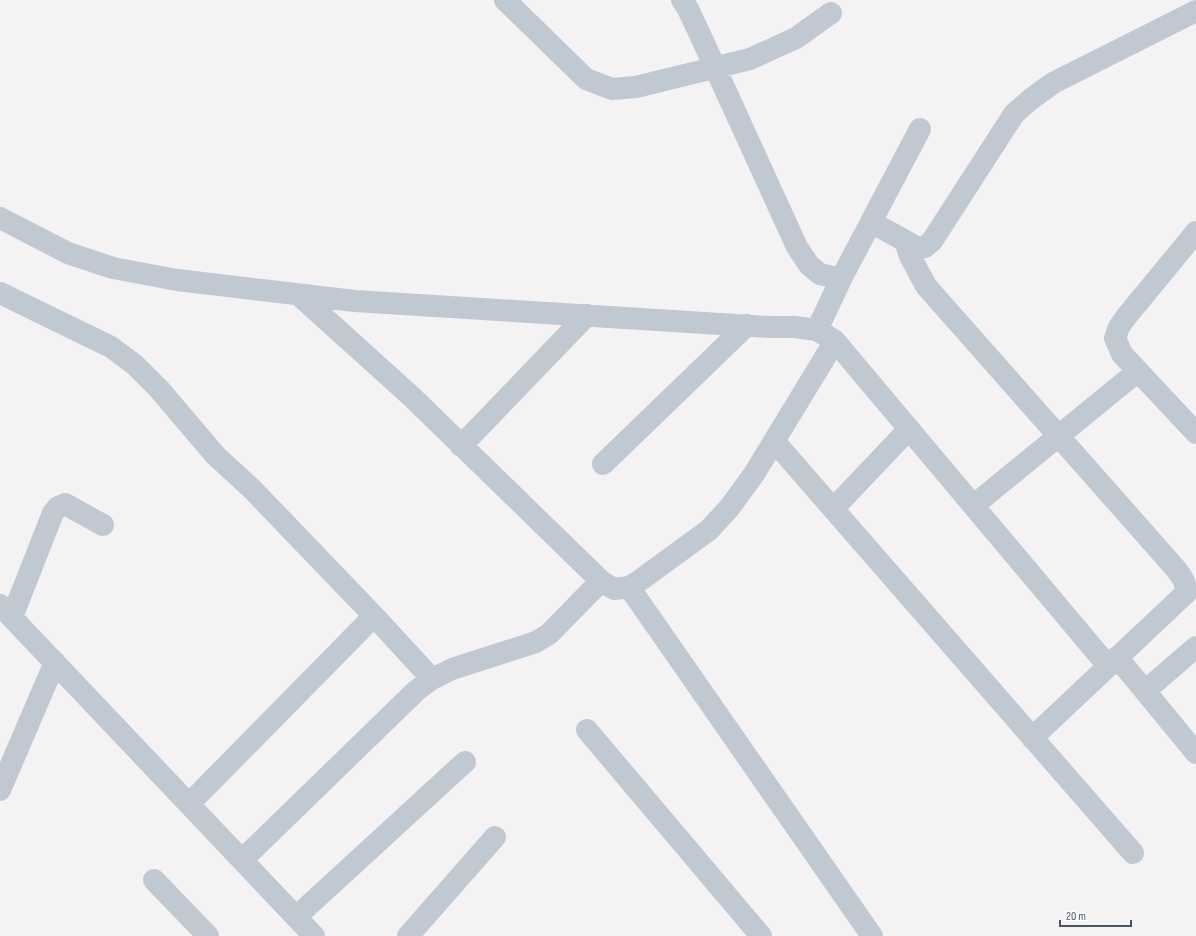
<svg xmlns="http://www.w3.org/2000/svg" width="1196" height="936" font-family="'Sofia Sans Condensed',sans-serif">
<rect width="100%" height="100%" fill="#f4f2f2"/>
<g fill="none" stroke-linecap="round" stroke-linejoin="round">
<path stroke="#c0c9d1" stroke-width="22" d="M505 0 586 79 612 89 636 87 750 59 796 38 831 13
M682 0 688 9 703 41 797 247 809 265 820 274 841 279
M0 218 68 253 113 268 177 280 355 301 769 327H795L817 330 835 341 1108 666
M871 222 920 129
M1196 232 1126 317 1119 327 1115 338 1122 354 1196 433
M905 241 910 256 926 286 1176 569C1182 577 1186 582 1186 593L1032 738
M0 293 111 347 135 365 159 389 216 456 252 489 374 616 432 679
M299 295 412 397 601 581 614 589 629 587 639 581 709 530 730 507 754 474 835 341
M817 330 841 279 871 222 918 248 925 247 932 241 1014 114 1031 99 1053 83 1196 11
M774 441 1133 853
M461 446 587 315
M603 464 747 325
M974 505 1138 371
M833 509 909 429
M629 587 872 936
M0 605 314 936
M12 617 53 513 58 507 65 504 103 525
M1117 657 1196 753
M1145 691 1196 647
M587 730 761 936
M0 790 55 662
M189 804 374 616
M242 860 417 690 432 679 452 669 536 642 549 634 601 581
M154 880 208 936
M296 917 465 762
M408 936 495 837"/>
</g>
<path d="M1060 920v6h71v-6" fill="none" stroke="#495560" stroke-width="2"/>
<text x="1066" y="920" font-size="12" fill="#495560" stroke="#ffffff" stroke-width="3" paint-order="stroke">20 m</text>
</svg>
